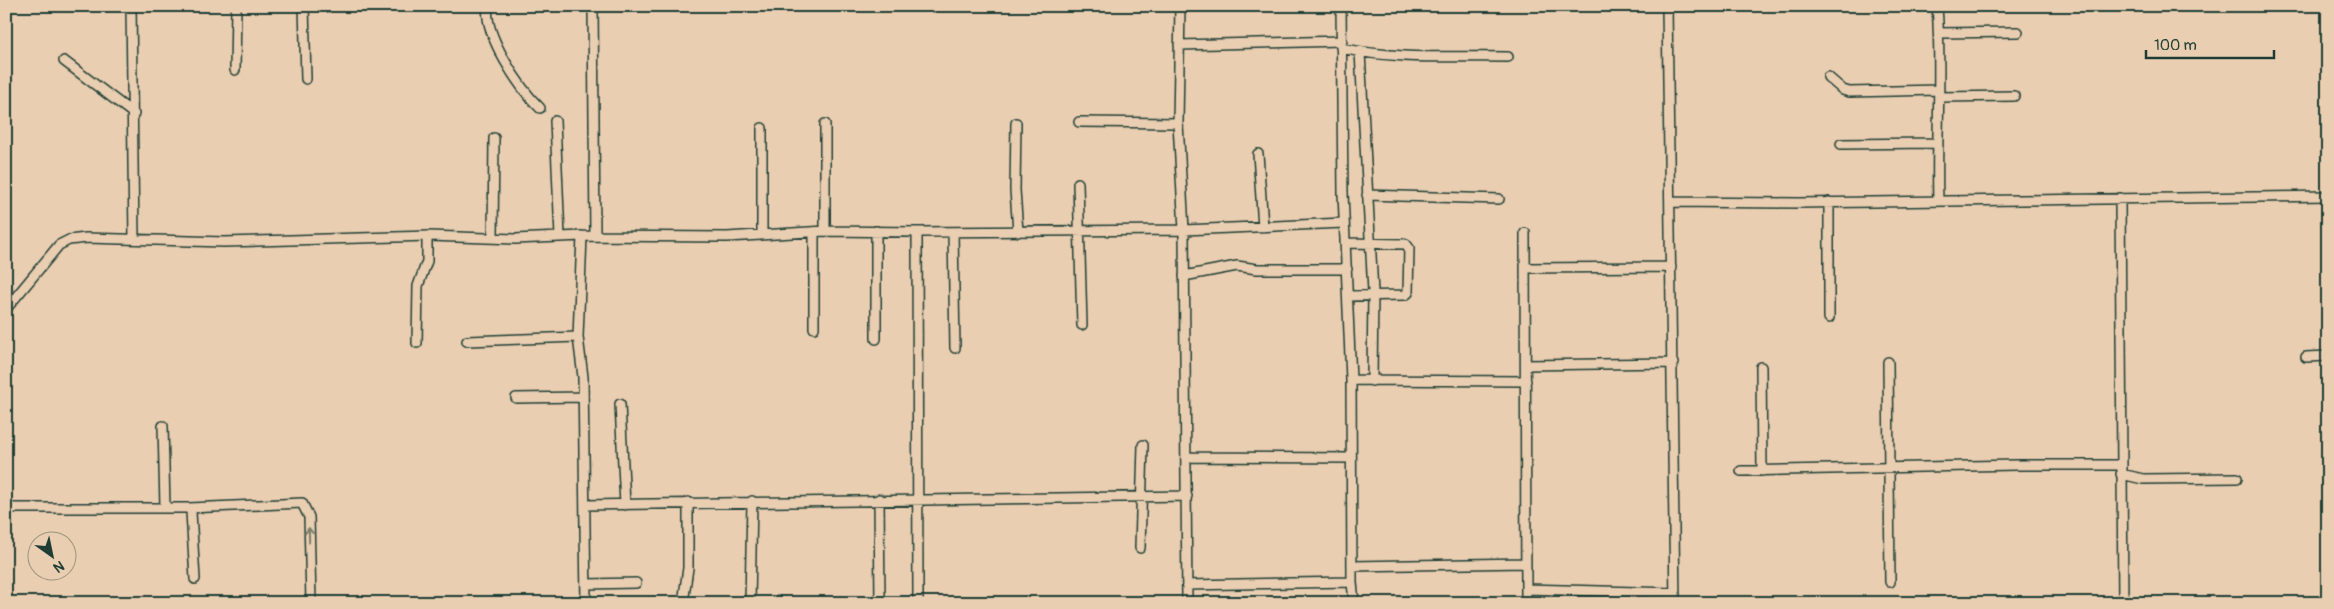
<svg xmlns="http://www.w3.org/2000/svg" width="2334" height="609" font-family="Pangolin,sans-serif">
<rect width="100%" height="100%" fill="#eaceb1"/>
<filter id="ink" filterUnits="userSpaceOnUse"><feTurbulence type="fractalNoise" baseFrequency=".02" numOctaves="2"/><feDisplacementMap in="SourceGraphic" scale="10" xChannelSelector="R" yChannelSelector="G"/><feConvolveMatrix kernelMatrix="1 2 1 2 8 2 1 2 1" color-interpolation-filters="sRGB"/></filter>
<g filter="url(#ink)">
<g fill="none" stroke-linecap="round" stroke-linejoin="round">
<g stroke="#1f3d34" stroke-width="12">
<path id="street" d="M131 6 134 239
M304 6 306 79
M488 6C483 34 520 89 540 108
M593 6 595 236
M1180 6 1178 123 1184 230 1187 603
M1341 6 1343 193 1351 380 1352 582 1354 603
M1667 6 1675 603
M1937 6C1942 71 1936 136 1938 201
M1939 33 2018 32
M1179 45 1342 41
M1341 48C1395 60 1453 56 1508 57
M1360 52 1373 292 1372 381
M64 61 134 114
M235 70 236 6
M1828 77 1843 90 1849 92 1939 90
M1939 97 2014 96
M555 121 560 237
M1079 122 1178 123
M1016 123 1015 190 1018 232
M1841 144 1936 143
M1258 154 1263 227
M1078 183 1082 325
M1367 195 1499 199
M2120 198 2123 603
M1670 202 1799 203 2328 196
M825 231V124
M876 231V339
M917 232 918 603
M953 232 955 348
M1525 233 1526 603
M762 235V128
M582 236 578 337 583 377 586 603
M493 238 494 138
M1345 243 1406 244 1409 248 1408 293 1405 295 1348 296
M1525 268 1671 267
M1184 276 1237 266 1257 269H1347
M6 309 59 245 69 240 86 238 224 242 429 236 515 239 582 236 727 237 825 231 917 232 1184 230 1344 223
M1829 318V202
M814 328V232
M467 341 578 337
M417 343 418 286 427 261V236
M2306 357 2328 356
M1888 362 1890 582
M1526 365 1673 363
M1761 367 1762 471
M1351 380 1526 381
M516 398 583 397
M620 404 625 505
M163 426 165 507
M1186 457 1351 458
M1741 471 2016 465H2121
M2121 474 2143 479 2237 478
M879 499 880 603
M585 505 1187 496
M6 508H189L191 512 195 579
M189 508 302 503 309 517 311 603
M1140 548 1143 445
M1352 566 1525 563
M586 584 636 583
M1187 585 1352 582
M1526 589 1675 593
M683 603 688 568V502
M750 603 752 501"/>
</g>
<use href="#street" stroke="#eaceb1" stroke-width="9"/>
</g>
<defs><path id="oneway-shaft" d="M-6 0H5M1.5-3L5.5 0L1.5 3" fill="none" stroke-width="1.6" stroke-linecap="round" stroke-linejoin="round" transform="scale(1.25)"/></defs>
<use stroke="#7a7e6c" href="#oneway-shaft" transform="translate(309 535) rotate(-91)"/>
</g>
<rect width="2334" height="609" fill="none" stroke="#eaceb1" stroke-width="25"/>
<rect x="12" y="12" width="2309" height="584" fill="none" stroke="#1f3d34" stroke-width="2" filter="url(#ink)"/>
<g transform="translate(52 556) rotate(147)"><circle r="24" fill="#eaceb1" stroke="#99947f"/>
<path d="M0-4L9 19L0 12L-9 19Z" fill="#1f3d34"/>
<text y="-8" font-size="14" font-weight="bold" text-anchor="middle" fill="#1f3d34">N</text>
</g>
<path d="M2146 50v8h128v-8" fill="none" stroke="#1f3d34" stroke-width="2.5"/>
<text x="2154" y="50" font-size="15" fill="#1f3d34" stroke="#eaceb1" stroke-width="4" paint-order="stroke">100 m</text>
</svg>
